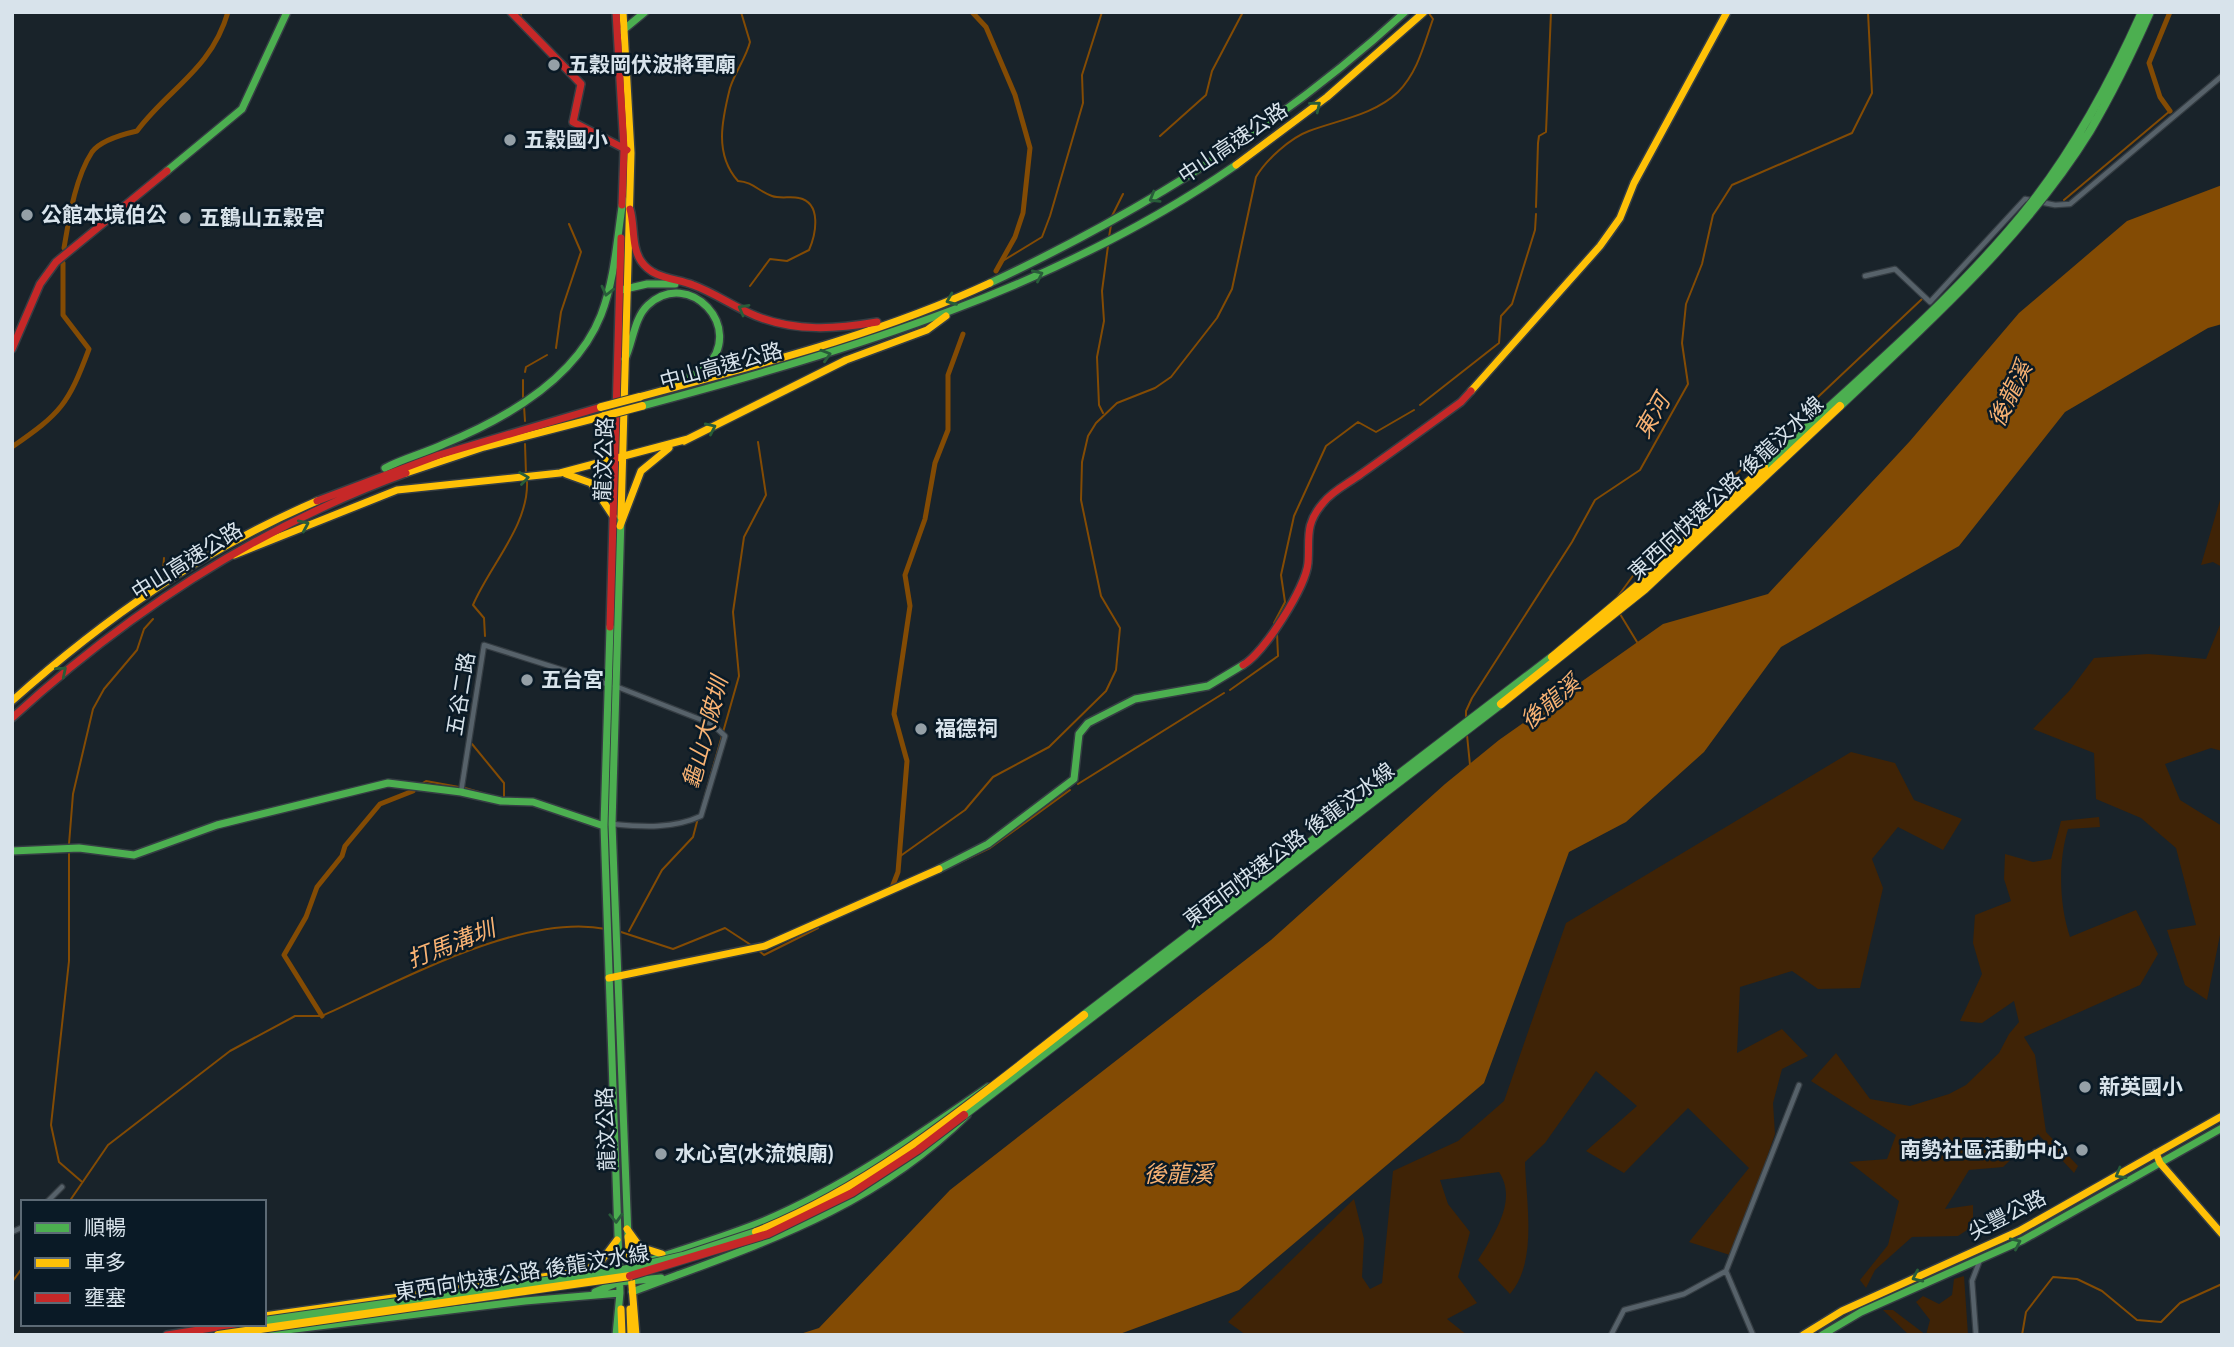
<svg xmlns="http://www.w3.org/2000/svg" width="2234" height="1347" font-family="Lato,'Noto Sans TC',sans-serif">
<rect width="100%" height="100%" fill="#19232a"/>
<path fill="#3f2306" d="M2222 493V567L2213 562 2201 565Z
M2222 620V751L2211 748 2165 764 2180 800 2222 826V925L2207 1000 2185 985 2167 930 2196 925 2176 848 2141 818 2096 799 2094 753 2033 729 2070 690 2094 658 2148 654 2206 659Z
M1851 752 1895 763 1914 800 1962 819 1943 850 1898 827 1872 859 1883 888 1860 988 1818 989 1792 971 1740 987 1737 1053 1782 1029 1808 1056 1782 1069 1773 1103 1775 1134 1733 1256 1689 1242 1749 1168 1688 1108 1624 1173 1586 1151 1637 1106 1596 1071 1545 1143 1525 1162C1526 1203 1538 1261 1510 1294L1478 1260C1494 1235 1518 1200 1499 1172L1440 1180 1448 1204 1470 1232 1458 1277 1477 1303 1447 1319 1467 1335H1246L1228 1322 1354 1199 1364 1239 1362 1277 1370 1289 1382 1283 1393 1171 1458 1141 1504 1101 1566 923Z
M2099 817 2100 827 2068 829C2058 862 2059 904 2070 937L2136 910 2158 954 2140 985 2024 1037 2035 1055 2046 1132 2078 1166 2074 1173 2038 1134 2003 1167 1969 1170 1945 1209 1973 1205V1226L1958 1236 1912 1237 1875 1270 1866 1288 1860 1280 1888 1245 1899 1201 1849 1162 1887 1159 1896 1135 1811 1081 1836 1053 1870 1099 1910 1106 1949 1094 1966 1085 1999 1053 2009 1034 2019 1022 2014 1001 1982 1023 1960 1021 1982 974 1973 943 1975 915 2011 901 2004 879 2005 854 2033 862 2051 859 2061 821Z
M1964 1276 1968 1335H1926L1930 1320 1916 1302 1923 1296 1939 1304 1952 1295 1954 1279Z
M1883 1310H1893L1926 1335H1909Z"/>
<path fill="#834b04" d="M2222 185V324L2208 328 2065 412 1959 546 1781 647 1704 752 1626 822 1569 852 1484 1083 1239 1290 1117 1335H797L819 1328 950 1190 1271 940 1445 784 1499 740 1663 624 1768 594 1910 441 2019 313 2127 221Z"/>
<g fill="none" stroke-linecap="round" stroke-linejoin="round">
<path stroke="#834b04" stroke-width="2" d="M741 12 750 42C746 58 735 72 730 88 722 120 714 154 738 181 753 182 758 191 772 196 780 199 791 196 799 198 822 203 816 234 809 250L787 261 770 259 750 286
M521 15V12
M1160 136 1206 95 1212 71 1243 12
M2064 200 2170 111
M1536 207 1538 143 1539 136 1546 132 1551 12
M1112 216 1123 194
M1109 237 1111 225
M1001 262 1042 237 1050 216 1083 103 1082 75 1102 12
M556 348 561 312 581 252 569 224
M525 372 526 367 547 355
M523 398V380
M1420 405 1499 343 1501 316 1512 304 1535 230 1536 214
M524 406 525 421
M1103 413 1099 405 1097 357 1104 321 1102 291 1108 246
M525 444 526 474
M163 570 164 558
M1616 599 1643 562 1922 299
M1620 614 1637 642
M1274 623 1285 602 1281 575 1294 516 1326 446 1358 422 1376 432 1414 410
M485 636 484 618 473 605C490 565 529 525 527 481
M1230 690 1278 656 1277 633
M1466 719V711L1472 698 1572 542 1595 500 1640 470 1688 384 1682 343 1686 304 1702 264 1713 215 1732 185 1852 133 1872 93 1868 12
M1467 735 1470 765
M472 744 504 783V797
M421 784 426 781 459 787
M1078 784 1224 693
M465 788 493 796
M702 806 739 676 733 612 744 537 766 495 758 442
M69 844 73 794 93 709 104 689 137 650 144 629 153 619
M69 850V961L51 1125 59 1162 81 1181
M899 857 965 810 993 777 1049 747 1106 691 1116 670 1120 628 1101 596 1081 500 1082 462 1088 436 1096 423 1117 403 1155 388 1171 377 1217 318 1232 289 1256 177C1266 160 1290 138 1309 131 1338 120 1374 115 1398 92 1418 72 1424 44 1433 19L1428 12
M944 870 990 848 1070 790
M618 931 673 949 725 928 754 947
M629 931 662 870 693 837 698 818
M758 950 764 955 818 928
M69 1202 108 1145 230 1051 295 1016H322C398 982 523 912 606 929
M12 1282 23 1267
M2022 1335 2026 1312 2053 1277 2077 1279 2102 1291 2137 1320 2161 1322 2180 1303 2222 1284"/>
<path stroke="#834b04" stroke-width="5" d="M972 12 986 27 1015 95 1030 148 1023 213 1015 237 996 271
M2170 12 2149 63 2160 97 2170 111
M64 248C69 219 75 178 92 152 100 141 124 134 137 131 169 88 211 70 228 12
M12 447C61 413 68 405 89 349L63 315V263
M891 890 898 872 907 761 894 714 910 606 905 575 925 519 935 463 948 430V375L963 334
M322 1016 284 955 306 917 317 887 342 856 345 846 380 804 413 791"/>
<g stroke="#353d43" stroke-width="7">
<path id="street" d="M1865 276 1895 269 1930 302 2025 199 2055 205 2070 204 2222 76
M461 792 484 645 607 684
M612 824C643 827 673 829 701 816L725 736 712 724 615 686
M47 1202 62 1187
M12 1232 23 1227
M1726 1271 1799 1085
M1726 1271 1753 1335
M1611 1335 1624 1310 1684 1294 1726 1271
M1976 1335 1972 1281 1980 1260"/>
</g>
<g stroke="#353d43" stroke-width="10">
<path id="fast" d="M622 31 645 12
M167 171 242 109 287 12
M990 283C1139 213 1283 124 1405 12
M621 290 647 284H675
M625 359C633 342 634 318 648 305 689 267 746 328 706 367 698 375 684 379 673 384
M642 406C850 350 1057 289 1236 165
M385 468C404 458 425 453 444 444 505 419 576 379 601 315 615 279 617 238 623 200
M621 517 612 824 628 1237
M610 627 604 826 620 1293 616 1335
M12 851 79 848 134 855 217 825 388 783 461 792 501 801 533 802 604 826
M939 869 988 844 1074 779 1079 734 1088 723 1135 699 1208 686 1243 665
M643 1263C683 1249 725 1237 764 1221 844 1187 917 1136 988 1087
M585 1271H604
M595 1292 619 1282 661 1278
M632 1292C756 1245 870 1211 967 1115
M246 1335 525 1301 620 1293
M1822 1335 1861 1312 2023 1240 2222 1128"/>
</g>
<g stroke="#353d43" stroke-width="10">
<path id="slow" d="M1236 165 1327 97 1424 12
M1471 391 1600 246 1620 218 1634 183 1727 12
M639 397C757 365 878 335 990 283
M684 441 846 360 927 330 946 316
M406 473 484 447 604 416
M566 474 591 483 613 516
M621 517 631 153 623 12
M620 526 641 471 669 448
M234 555 397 490 560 473 688 439
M12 701C106 617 201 551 317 501
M609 978 765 946 939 869
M2156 1153 2160 1163 2222 1234
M627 1229 640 1247 662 1254
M628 1237 636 1335
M621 1309 622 1335
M630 1309 631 1335
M264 1316 585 1271 602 1260 617 1240
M1803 1335 1842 1311 2019 1231 2222 1116"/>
</g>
<g stroke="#353d43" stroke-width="10">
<path id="jam" d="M511 12 581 84 573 122 627 150
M616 12 624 149 622 205
M630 209C635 226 631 246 641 261 653 279 675 278 693 285 715 293 734 307 756 316 796 332 836 329 877 322
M12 349 40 284 56 262 167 171
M317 501 439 455 601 407
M610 627 621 238
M1243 665C1264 653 1306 587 1308 563 1310 538 1304 525 1323 503 1332 491 1349 483 1361 474 1395 450 1428 426 1461 402L1471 391
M12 718C128 612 258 527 406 473
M167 1335 237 1324"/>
</g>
<use href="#street" stroke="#57626a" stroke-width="4.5"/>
<use href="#fast" stroke="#4caf50" stroke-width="7"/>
<use href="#slow" stroke="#ffc107" stroke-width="7"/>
<use href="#jam" stroke="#c62828" stroke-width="7"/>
<g stroke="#353d43" stroke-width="10" stroke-linecap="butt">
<path id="fast-bridge" d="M1840 406C1929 322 2025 236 2090 131 2113 92 2132 53 2150 12
M1764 467C1855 381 1955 300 2033 201 2078 143 2112 79 2142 12
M1084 1015 1552 657
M964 1115 1501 704
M264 1321 623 1270 683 1256 756 1232"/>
</g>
<g stroke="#353d43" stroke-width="10" stroke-linecap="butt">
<path id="slow-bridge" d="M601 407 639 397
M604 416 642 406
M1552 657 1639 584 1764 467
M1501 704 1645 589 1840 406
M756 1232C879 1183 980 1095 1084 1015
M218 1335 630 1276"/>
</g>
<g stroke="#353d43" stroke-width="10" stroke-linecap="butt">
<path id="jam-bridge" d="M630 1276 768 1234 852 1193 918 1150 964 1115"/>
</g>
<use href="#fast-bridge" stroke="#4caf50" stroke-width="8"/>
<use href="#slow-bridge" stroke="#ffc107" stroke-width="8"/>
<use href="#jam-bridge" stroke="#c62828" stroke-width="8"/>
</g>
<defs><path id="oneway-chevron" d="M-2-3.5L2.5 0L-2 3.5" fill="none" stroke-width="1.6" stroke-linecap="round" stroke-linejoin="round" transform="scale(1.75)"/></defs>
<g stroke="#285d39">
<use href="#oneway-chevron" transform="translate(1316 106) rotate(-39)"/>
<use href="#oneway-chevron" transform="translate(1154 198) rotate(149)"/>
<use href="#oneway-chevron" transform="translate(1038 275) rotate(-25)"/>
<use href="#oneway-chevron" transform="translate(607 291) rotate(104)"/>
<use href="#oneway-chevron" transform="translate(951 300) rotate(158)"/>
<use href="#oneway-chevron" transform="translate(743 309) rotate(-151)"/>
<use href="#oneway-chevron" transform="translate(826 355) rotate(-17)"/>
<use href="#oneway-chevron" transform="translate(711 428) rotate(-25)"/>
<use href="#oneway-chevron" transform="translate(524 478) rotate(-8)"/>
<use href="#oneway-chevron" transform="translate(304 525) rotate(-24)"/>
<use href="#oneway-chevron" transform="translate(62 671) rotate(-40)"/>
<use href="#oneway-chevron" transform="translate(2120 1174) rotate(150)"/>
<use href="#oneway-chevron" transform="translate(616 1218) rotate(88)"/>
<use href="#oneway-chevron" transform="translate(2016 1243) rotate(-25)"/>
<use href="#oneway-chevron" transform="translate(1917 1277) rotate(155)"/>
</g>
<g fill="#95a0a7" stroke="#0a1a26" stroke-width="2.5">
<circle cx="554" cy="65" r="7"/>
<circle cx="510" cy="140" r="7"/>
<circle cx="27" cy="215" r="7"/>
<circle cx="185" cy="218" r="7"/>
<circle cx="527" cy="680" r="7"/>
<circle cx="921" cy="729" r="7"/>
<circle cx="2085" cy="1087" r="7"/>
<circle cx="2082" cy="1150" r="7"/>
<circle cx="661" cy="1154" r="7"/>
</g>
<g text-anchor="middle" stroke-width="5" stroke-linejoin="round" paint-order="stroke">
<g font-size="21" font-weight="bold" fill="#d8e3eb" stroke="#0a1a26" text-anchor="start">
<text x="568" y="72">五穀岡伏波將軍廟</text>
<text x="524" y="147">五穀國小</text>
<text x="41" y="222">公館本境伯公</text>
<text x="199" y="225">五鶴山五穀宮</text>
<text x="541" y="687">五台宮</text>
<text x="935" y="736">福德祠</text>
<text x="2099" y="1094">新英國小</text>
<text x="2068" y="1157" text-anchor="end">南勢社區活動中心</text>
<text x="675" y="1161">水心宮(水流娘廟)</text>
</g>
<g font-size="21" fill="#d8e3eb" stroke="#0a1a26">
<text transform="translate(1233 143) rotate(-34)" y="7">中山高速公路</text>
<text transform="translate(721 366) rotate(-15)" y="7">中山高速公路</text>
<text transform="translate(604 459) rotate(-88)" y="7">龍汶公路</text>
<text transform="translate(1726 488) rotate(-43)" y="7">東西向快速公路 後龍汶水線</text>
<text transform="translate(187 561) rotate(-32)" y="7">中山高速公路</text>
<text transform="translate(461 694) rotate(-81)" y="7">五谷二路</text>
<text transform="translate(1289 845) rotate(-37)" y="7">東西向快速公路 後龍汶水線</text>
<text transform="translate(606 1129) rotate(-92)" y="7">龍汶公路</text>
<text transform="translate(2007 1215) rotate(-27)" y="7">尖豐公路</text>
<text transform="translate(522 1273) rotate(-9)" y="7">東西向快速公路 後龍汶水線</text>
</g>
<g font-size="23" font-style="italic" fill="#f8b273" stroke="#0a1a26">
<text transform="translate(2010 394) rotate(-64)" y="8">後龍溪</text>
<text transform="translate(1652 416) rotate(-60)" y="8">東河</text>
<text transform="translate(1550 702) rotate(-40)" y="8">後龍溪</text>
<text transform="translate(705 733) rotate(-75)" y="8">龜山大陂圳</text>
<text transform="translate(451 944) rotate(-21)" y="8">打馬溝圳</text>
<text x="1178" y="1182">後龍溪</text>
</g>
</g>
<rect width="2234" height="1347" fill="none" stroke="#d8e3eb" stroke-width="28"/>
<rect x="21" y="1200" width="245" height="126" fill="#0a1a26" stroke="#5c6a75" stroke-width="2"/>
<rect x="35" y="1223" width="35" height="10" fill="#4caf50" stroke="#5c6a75" stroke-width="2"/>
<text x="84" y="1235" font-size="21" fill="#d8e3eb">順暢</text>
<rect x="35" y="1258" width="35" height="10" fill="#ffc107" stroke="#5c6a75" stroke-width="2"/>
<text x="84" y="1270" font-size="21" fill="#d8e3eb">車多</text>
<rect x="35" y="1293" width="35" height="10" fill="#c62828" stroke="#5c6a75" stroke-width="2"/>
<text x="84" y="1305" font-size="21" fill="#d8e3eb">壅塞</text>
</svg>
